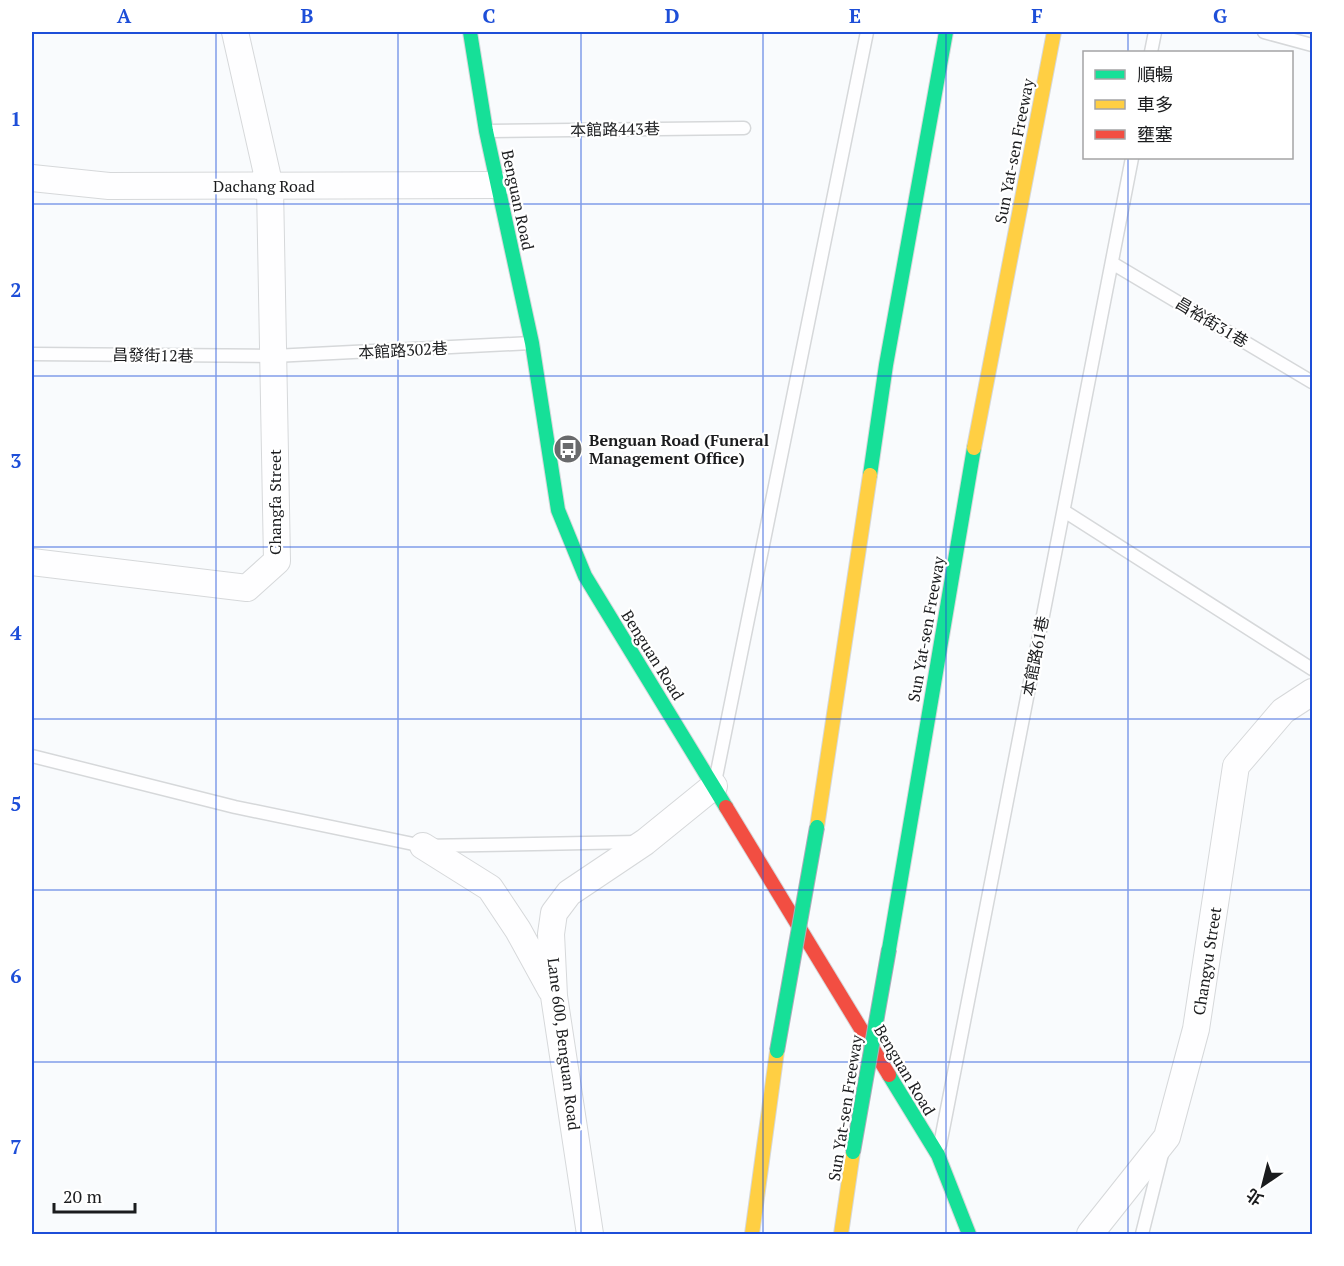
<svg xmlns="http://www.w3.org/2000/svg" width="1344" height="1266" font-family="'PT Serif','Noto Sans TC',serif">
<rect width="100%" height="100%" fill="#f9fbfd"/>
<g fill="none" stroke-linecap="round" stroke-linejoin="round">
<g stroke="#d6d8da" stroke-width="15">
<path id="lane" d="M1264 32 1312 45
M1151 52 1155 32
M487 131 744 128
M1112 263 1312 382
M32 354 274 356 531 343
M1064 511 1312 669
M32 756 235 807 423 846 638 842
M716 777 867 32
M940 1145 1132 158
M1142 1234 1162 1154"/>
</g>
<g stroke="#d6d8da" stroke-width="28">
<path id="street" d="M32 178 109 186 498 185
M32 562 247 588 277 561 270 187 235 32
M423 846 490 888 518 930 551 990
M590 1234 554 996 551 934 554 913 569 893 645 842 714 786
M1090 1234 1167 1137 1196 1029 1236 766 1283 711 1312 692"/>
</g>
<g stroke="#d6d8da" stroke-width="16">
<path id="fast" d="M470 32 486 131 532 343 558 510 585 576 726 807
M870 475 886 365 946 32
M889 949 974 448
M889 1075 938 1155 969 1234"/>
</g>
<g stroke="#d6d8da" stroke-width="16">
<path id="slow" d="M974 448 1054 32
M817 827 870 475
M752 1234 777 1051
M841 1234 853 1152"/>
</g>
<g stroke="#d6d8da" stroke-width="16">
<path id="jam" d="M726 807 889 1075"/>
</g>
<use href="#lane" stroke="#fefeff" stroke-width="12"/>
<use href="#street" stroke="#fefeff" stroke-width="26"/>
<use href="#fast" stroke="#16e098" stroke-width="14"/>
<use href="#slow" stroke="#ffcf43" stroke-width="14"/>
<use href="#jam" stroke="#f24e42" stroke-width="14"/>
<g stroke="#acadba" stroke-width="16" stroke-linecap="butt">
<path id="fast-bridge" d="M777 1051 817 827
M853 1152 889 949"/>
</g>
<use href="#fast-bridge" stroke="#16e098" stroke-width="14"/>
</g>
<path fill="none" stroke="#1d4ed8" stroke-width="1.5" stroke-opacity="0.55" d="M216 32V1234M398 32V1234M581 32V1234M763 32V1234M946 32V1234M1128 32V52M1128 158V1234M32 204H1312M32 376H1312M32 547H1312M32 719H1312M32 890H1312M32 1062H1312"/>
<defs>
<g id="bus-disc" transform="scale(1.5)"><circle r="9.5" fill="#696a6c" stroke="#fff"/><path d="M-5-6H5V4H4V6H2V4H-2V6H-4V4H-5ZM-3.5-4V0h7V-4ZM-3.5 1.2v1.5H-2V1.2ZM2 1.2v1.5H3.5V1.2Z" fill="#fff"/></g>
</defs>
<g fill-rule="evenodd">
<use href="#bus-disc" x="568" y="449"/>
</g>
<g text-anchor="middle" stroke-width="4.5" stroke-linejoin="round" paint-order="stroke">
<g font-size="16" fill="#1b1c1e" stroke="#fff">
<text transform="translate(615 129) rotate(-1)" y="6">本館路443巷</text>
<text transform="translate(1014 151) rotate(-79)" y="6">Sun Yat-sen Freeway</text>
<text x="264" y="192">Dachang Road</text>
<text transform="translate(518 200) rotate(78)" y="6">Benguan Road</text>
<text transform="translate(1212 322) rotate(31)" y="6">昌裕街31巷</text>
<text transform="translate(403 350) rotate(-3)" y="6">本館路302巷</text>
<text transform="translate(153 355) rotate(1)" y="6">昌發街12巷</text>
<text transform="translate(275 502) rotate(-90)" y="6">Changfa Street</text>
<text transform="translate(926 629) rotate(-80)" y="6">Sun Yat-sen Freeway</text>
<text transform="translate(653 655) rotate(58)" y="6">Benguan Road</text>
<text transform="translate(1035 656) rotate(-79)" y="6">本館路61巷</text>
<text transform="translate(1207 961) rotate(-81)" y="6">Changyu Street</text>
<text transform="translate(564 1044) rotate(83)" y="6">Lane 600, Benguan Road</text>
<text transform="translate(905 1070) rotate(59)" y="6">Benguan Road</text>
<text transform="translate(845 1108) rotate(-81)" y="6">Sun Yat-sen Freeway</text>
</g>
<g font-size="16" font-weight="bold" fill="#1b1c1e" stroke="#fff" text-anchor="start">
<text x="589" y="446">Benguan Road (Funeral<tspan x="589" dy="18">Management Office)</tspan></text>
</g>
</g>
<rect width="1344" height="1266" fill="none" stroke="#ffffff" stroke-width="66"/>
<rect x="1083" y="51" width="210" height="108" fill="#ffffff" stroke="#a4a4a5" stroke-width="1.5"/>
<rect x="1095" y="70" width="30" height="9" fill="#16e098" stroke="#a4a4a5" stroke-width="1.5"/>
<text x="1137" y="81" font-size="18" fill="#1b1c1e">順暢</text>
<rect x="1095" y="100" width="30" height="9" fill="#ffcf43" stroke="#a4a4a5" stroke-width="1.5"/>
<text x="1137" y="111" font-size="18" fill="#1b1c1e">車多</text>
<rect x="1095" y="130" width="30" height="9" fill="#f24e42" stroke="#a4a4a5" stroke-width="1.5"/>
<text x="1137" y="141" font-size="18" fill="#1b1c1e">壅塞</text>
<g transform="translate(1263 1185) rotate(215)" stroke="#ffffff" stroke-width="4.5" paint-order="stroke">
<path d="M0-4.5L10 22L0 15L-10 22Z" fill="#1b1c1e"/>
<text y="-9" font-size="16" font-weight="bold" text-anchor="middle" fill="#1b1c1e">北</text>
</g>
<path d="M54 1203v9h81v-9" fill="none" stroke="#1b1c1e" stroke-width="3"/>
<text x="63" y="1203" font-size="18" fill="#1b1c1e" stroke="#ffffff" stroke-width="4.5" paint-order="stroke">20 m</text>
<rect x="33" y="33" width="1278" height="1200" fill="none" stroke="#1d4ed8" stroke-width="2"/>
<g font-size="20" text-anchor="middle" font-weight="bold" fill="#1d4ed8">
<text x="124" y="23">A</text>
<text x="307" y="23">B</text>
<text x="489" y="23">C</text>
<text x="672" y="23">D</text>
<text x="855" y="23">E</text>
<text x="1037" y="23">F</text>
<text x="1220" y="23">G</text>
<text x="16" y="126">1</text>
<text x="16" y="297">2</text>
<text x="16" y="468">3</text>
<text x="16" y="640">4</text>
<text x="16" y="811">5</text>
<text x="16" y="983">6</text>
<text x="16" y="1154">7</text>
</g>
</svg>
